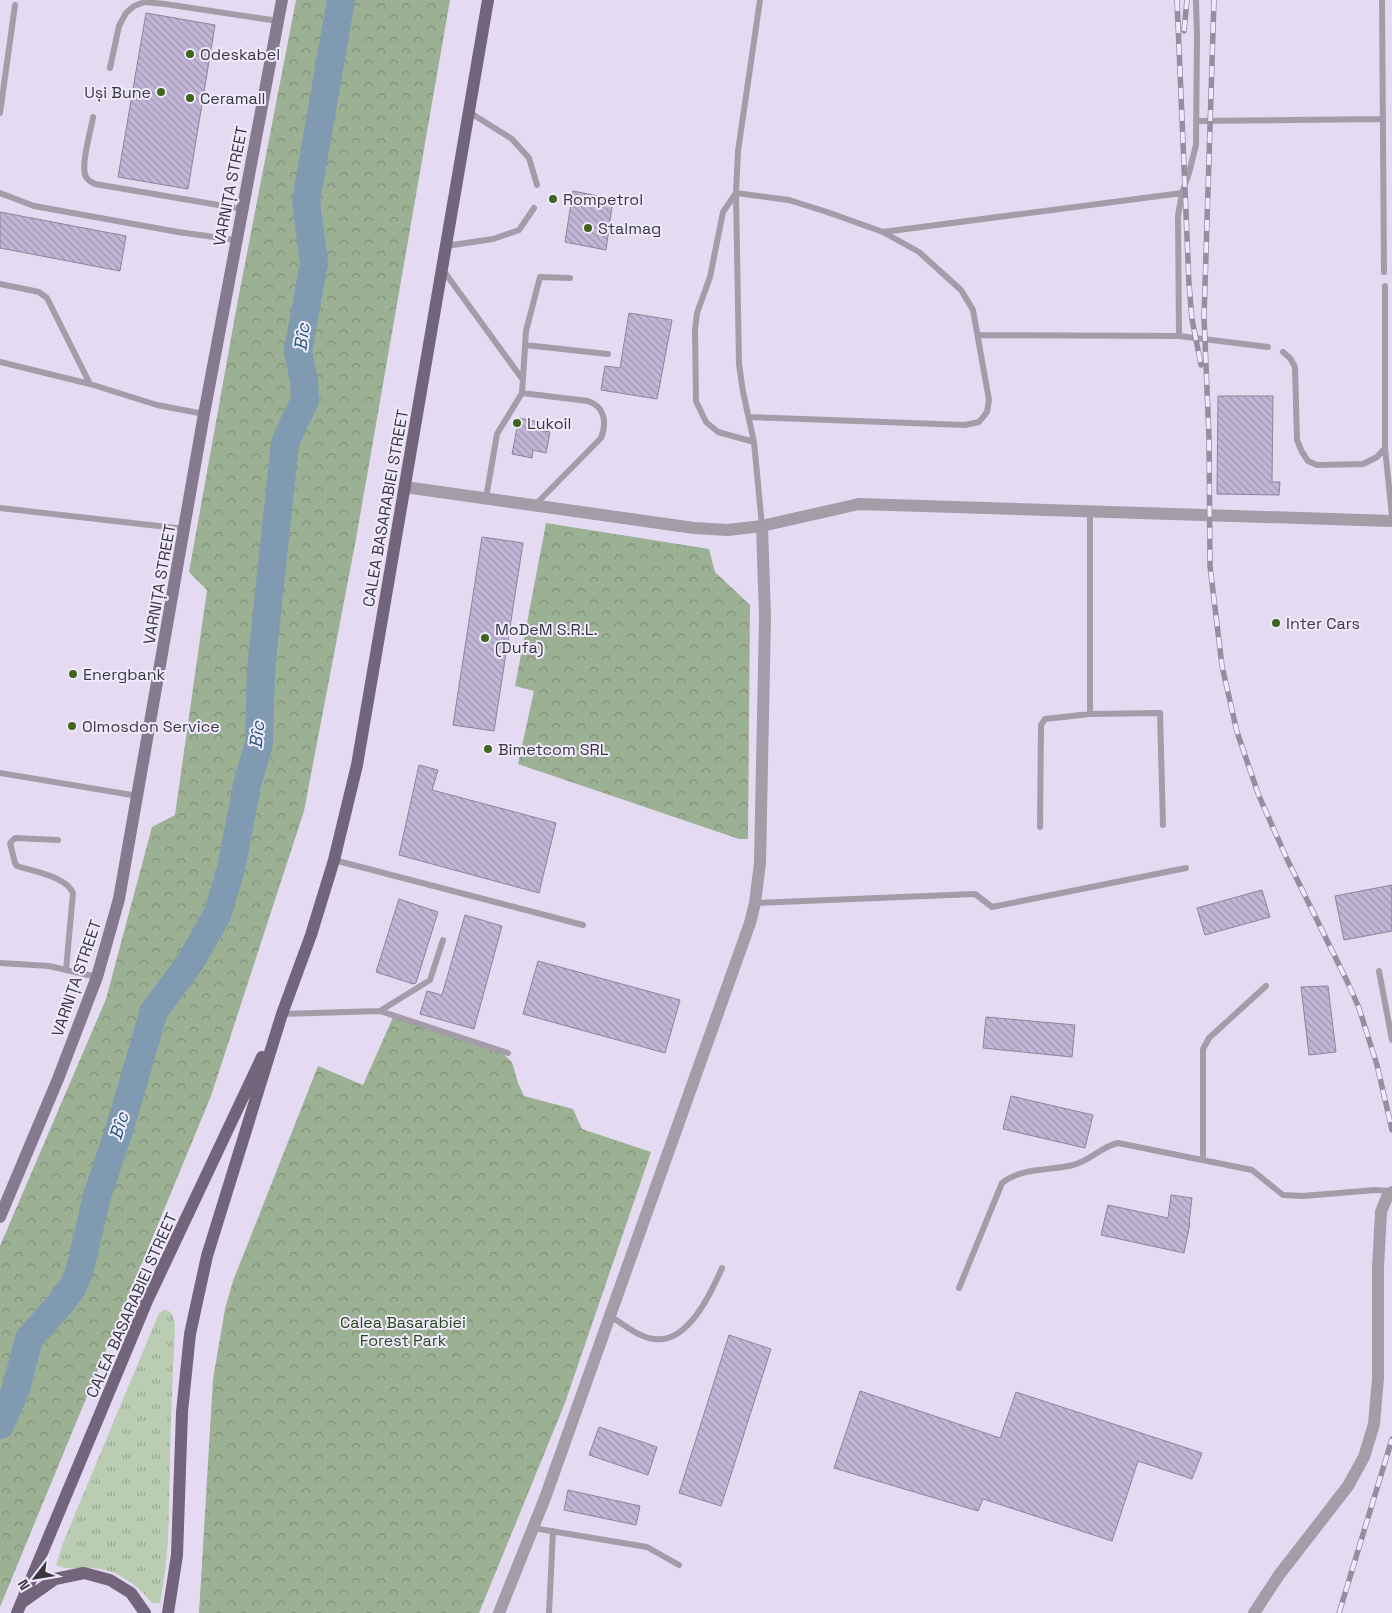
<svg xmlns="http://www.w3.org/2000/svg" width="1392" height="1613" font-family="'Space Grotesk',sans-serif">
<defs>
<pattern id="grass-tufts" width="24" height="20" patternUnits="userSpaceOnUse" patternTransform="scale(1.25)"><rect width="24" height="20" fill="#bacdb3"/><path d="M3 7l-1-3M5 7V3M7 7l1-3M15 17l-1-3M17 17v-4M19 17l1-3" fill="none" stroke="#98a793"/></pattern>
<pattern id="forest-crowns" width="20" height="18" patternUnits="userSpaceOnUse" patternTransform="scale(1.25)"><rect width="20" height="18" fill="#9cb093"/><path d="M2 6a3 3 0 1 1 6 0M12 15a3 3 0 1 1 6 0" fill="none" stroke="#809079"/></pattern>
<pattern id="building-back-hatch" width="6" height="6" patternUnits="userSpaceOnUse" patternTransform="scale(1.25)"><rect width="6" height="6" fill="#c2b6d6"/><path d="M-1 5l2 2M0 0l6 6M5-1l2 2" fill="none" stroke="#9f95af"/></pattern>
</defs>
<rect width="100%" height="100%" fill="#e4dbf3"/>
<path fill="url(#grass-tufts)" d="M163 1310C173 1310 174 1317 175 1326 173 1369 171 1412 170 1455 169 1505 170 1554 160 1603H152C135 1582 114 1567 86 1568 75 1568 66 1570 56 1565L63 1543 159 1313Z"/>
<path fill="url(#forest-crowns)" d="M296 0H450L356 539 304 811 211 1096 0 1607V1246L106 999 152 827 175 815 207 590 189 572 237 305Z
M546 523 709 549 715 572 750 605 748 839H739L518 764 534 691 515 686Z
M394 1015 499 1050 512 1062 518 1083 524 1096 573 1109 582 1129 651 1152 565 1403 479 1613H199L213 1379 225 1309 233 1281 318 1066 363 1085Z"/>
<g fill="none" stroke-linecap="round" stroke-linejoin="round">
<path stroke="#7f9ab1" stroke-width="28" d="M0 1425 16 1389 29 1339 60 1304 72 1288 79 1273 97 1196 119 1131 154 1011 191 961 217 915 231 869 247 785 259 743 261 669 285 443 295 420 305 401 304 380 298 351 314 263 306 201 341 0"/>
</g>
<path fill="url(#building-back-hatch)" stroke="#8c849a" d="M146 13 215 25 188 189 118 177Z
M573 191 613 199 606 250 565 242Z
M0 212 126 236 120 271 0 248Z
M629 313 672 320 657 399 601 390 605 366 620 368Z
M1218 396H1273L1272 482H1280L1279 495 1217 494Z
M519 418 539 422 538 430 550 432 546 453 533 450 532 458 512 454Z
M482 537 523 543 494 731 453 725Z
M419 765 438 770 432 790 556 823 539 893 399 855Z
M1392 885V931L1344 940 1335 896Z
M1262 890 1270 917 1205 935 1197 908Z
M399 899 438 912 416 983 413 984 376 972Z
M465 915 502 926 474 1029 420 1014 427 991 442 995Z
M538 961 680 1000 665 1053 523 1014Z
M1328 986 1336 1052 1309 1055 1301 987Z
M986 1017 1075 1025 1072 1057 983 1048Z
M1011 1096 1093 1115 1085 1148 1003 1129Z
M1171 1195 1192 1198 1189 1223H1190L1184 1253 1101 1235 1108 1205 1168 1218Z
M729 1335 771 1349 721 1506 679 1493Z
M860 1391 1000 1438 1016 1392 1202 1453 1192 1479 1138 1461 1112 1541 983 1499 978 1511 834 1468Z
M599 1427 657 1447 648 1475 589 1455Z
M568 1490 640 1506 636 1525 564 1510Z"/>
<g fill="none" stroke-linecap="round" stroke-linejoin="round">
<path stroke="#a49ca9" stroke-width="6" d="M760 0 738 151 736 193 739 364 743 392 754 442 762 526
M1382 0 1384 272
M110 68 119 26 126 13 134 6 145 2 165 4 278 21
M469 112 512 139 529 158 537 185
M0 113 15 5
M93 117C91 131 80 166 86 177 88 181 91 182 95 184L242 209
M1196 121 1383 119
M0 193 34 206 178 232 236 240
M446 246 493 239 519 230 534 208
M443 270 523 380
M0 284 39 292 47 298 90 384
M1385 286V448L1392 516
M979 335 1179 336 1268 347
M1179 336 1178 216 1182 193 1189 173 1196 145 1197 37 1196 0
M525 345 608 354
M1283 352 1290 358 1295 367 1297 440 1302 452 1308 461 1317 465 1363 464 1377 457 1385 448
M0 362 90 384 157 405 204 414
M522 393 588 401C605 407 607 422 601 438L535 505
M749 417 965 425 979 422 987 412 989 400 973 310 961 290 919 252 883 232
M754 442 718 432 706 422 696 401 695 330 697 313 710 277 723 212 736 193 789 200 827 212 883 232 1182 193
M486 498 497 434 522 393 526 331 540 277 570 278
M0 508 185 529
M1090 714V512
M0 773 138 796
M1040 827 1041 725 1045 719 1090 714 1160 713 1163 825
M58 840 15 838 10 843 15 863 17 866C33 871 67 877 73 893L66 970
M334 860 583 925
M755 903 975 894 992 907 1186 868
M0 963 49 966 97 977
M1379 971 1392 1040
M380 1011 430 980 443 940
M282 1014 380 1011 508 1053
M1203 1160V1049L1209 1038 1266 986
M959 1288 1002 1183C1022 1167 1050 1171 1073 1165 1090 1161 1102 1146 1118 1143L1252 1170 1283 1195 1303 1196 1375 1190 1391 1191
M610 1316C623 1324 638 1337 654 1339 688 1344 711 1293 722 1268
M533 1528 647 1547 679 1565
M549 1613 553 1531"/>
<path stroke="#a49ca9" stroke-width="12" d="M405 487 694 528 728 530 762 526 859 504 1392 521
M499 1613 545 1498 750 923 755 903 760 863 765 617 762 526
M1254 1613 1279 1575 1348 1486 1364 1457 1374 1424 1378 1378V1268L1381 1212 1387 1197 1392 1192"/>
<path stroke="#867b8e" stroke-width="12" d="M0 1217 58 1079 97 977 119 899 204 414 282 0"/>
<path stroke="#71647b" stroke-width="12" d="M21 1603 55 1579 84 1573 110 1580 131 1593 145 1613
M17 1613 147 1301 262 1057
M168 1613 177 1555 182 1412 190 1334 207 1256 282 1014 311 935 334 860 357 765 488 0"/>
<g stroke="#948e9f" stroke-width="5.5">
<path id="rail" d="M1177 0 1189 284 1192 319 1201 365
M1214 0 1204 317 1209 437 1210 566 1222 666 1237 732 1259 796 1287 859 1347 981 1359 1008 1377 1065 1392 1130
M1184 31 1187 0
M1339 1613 1392 1439"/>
</g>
<use href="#rail" stroke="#f0eafd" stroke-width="4" stroke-dasharray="11" stroke-linecap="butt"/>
</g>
<g fill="#3f641c" stroke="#f0eafd" stroke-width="2">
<circle cx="190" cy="54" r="5"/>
<circle cx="161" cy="92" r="5"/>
<circle cx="190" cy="98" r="5"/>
<circle cx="553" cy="199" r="5"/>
<circle cx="588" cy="228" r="5"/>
<circle cx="517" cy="423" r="5"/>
<circle cx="1276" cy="623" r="5"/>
<circle cx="485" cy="638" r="5"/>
<circle cx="73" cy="674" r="5"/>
<circle cx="72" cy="726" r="5"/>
<circle cx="488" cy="749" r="5"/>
</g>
<g text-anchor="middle" stroke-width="4" stroke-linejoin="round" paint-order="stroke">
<g font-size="16" fill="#3a3740" stroke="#f0eafd" text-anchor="start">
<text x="200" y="60">Odeskabel</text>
<text x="151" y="98" text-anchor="end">Uși Bune</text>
<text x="200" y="104">Ceramall</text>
<text x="563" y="205">Rompetrol</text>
<text x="598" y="234">Stalmag</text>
<text x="527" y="429">Lukoil</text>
<text x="1286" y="629">Inter Cars</text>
<text x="495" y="635">MoDeM S.R.L.<tspan x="495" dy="18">(Dufa)</tspan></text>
<text x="83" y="680">Energbank</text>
<text x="82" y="732">Olmosdon Service</text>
<text x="498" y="755">Bimetcom SRL</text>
</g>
<g font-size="16" fill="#3a3740" stroke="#f0eafd">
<text transform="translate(230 186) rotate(-79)" y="6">VARNIȚA STREET</text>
<text transform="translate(385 508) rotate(-80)" y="6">CALEA BASARABIEI STREET</text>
<text transform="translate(159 584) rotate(-80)" y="6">VARNIȚA STREET</text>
<text transform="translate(76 978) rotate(-71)" y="6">VARNIȚA STREET</text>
<text transform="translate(131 1305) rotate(-66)" y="6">CALEA BASARABIEI STREET</text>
</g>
<g font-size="16" fill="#29461c" stroke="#f0eafd">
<text x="403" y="1328">Calea Basarabiei<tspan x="403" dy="18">Forest Park</tspan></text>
</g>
<g font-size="18" font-style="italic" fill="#2b597c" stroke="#f0eafd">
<text transform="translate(302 337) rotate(-83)" y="6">Bîc</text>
<text transform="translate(257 735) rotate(-84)" y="6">Bîc</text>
<text transform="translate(119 1126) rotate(-73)" y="6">Bîc</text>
</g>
</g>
<g transform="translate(35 1578) rotate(239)" stroke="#f0eafd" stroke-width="4" paint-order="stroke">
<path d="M0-4L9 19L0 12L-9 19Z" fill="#3a3740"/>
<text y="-8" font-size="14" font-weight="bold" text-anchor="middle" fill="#3a3740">N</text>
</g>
</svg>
